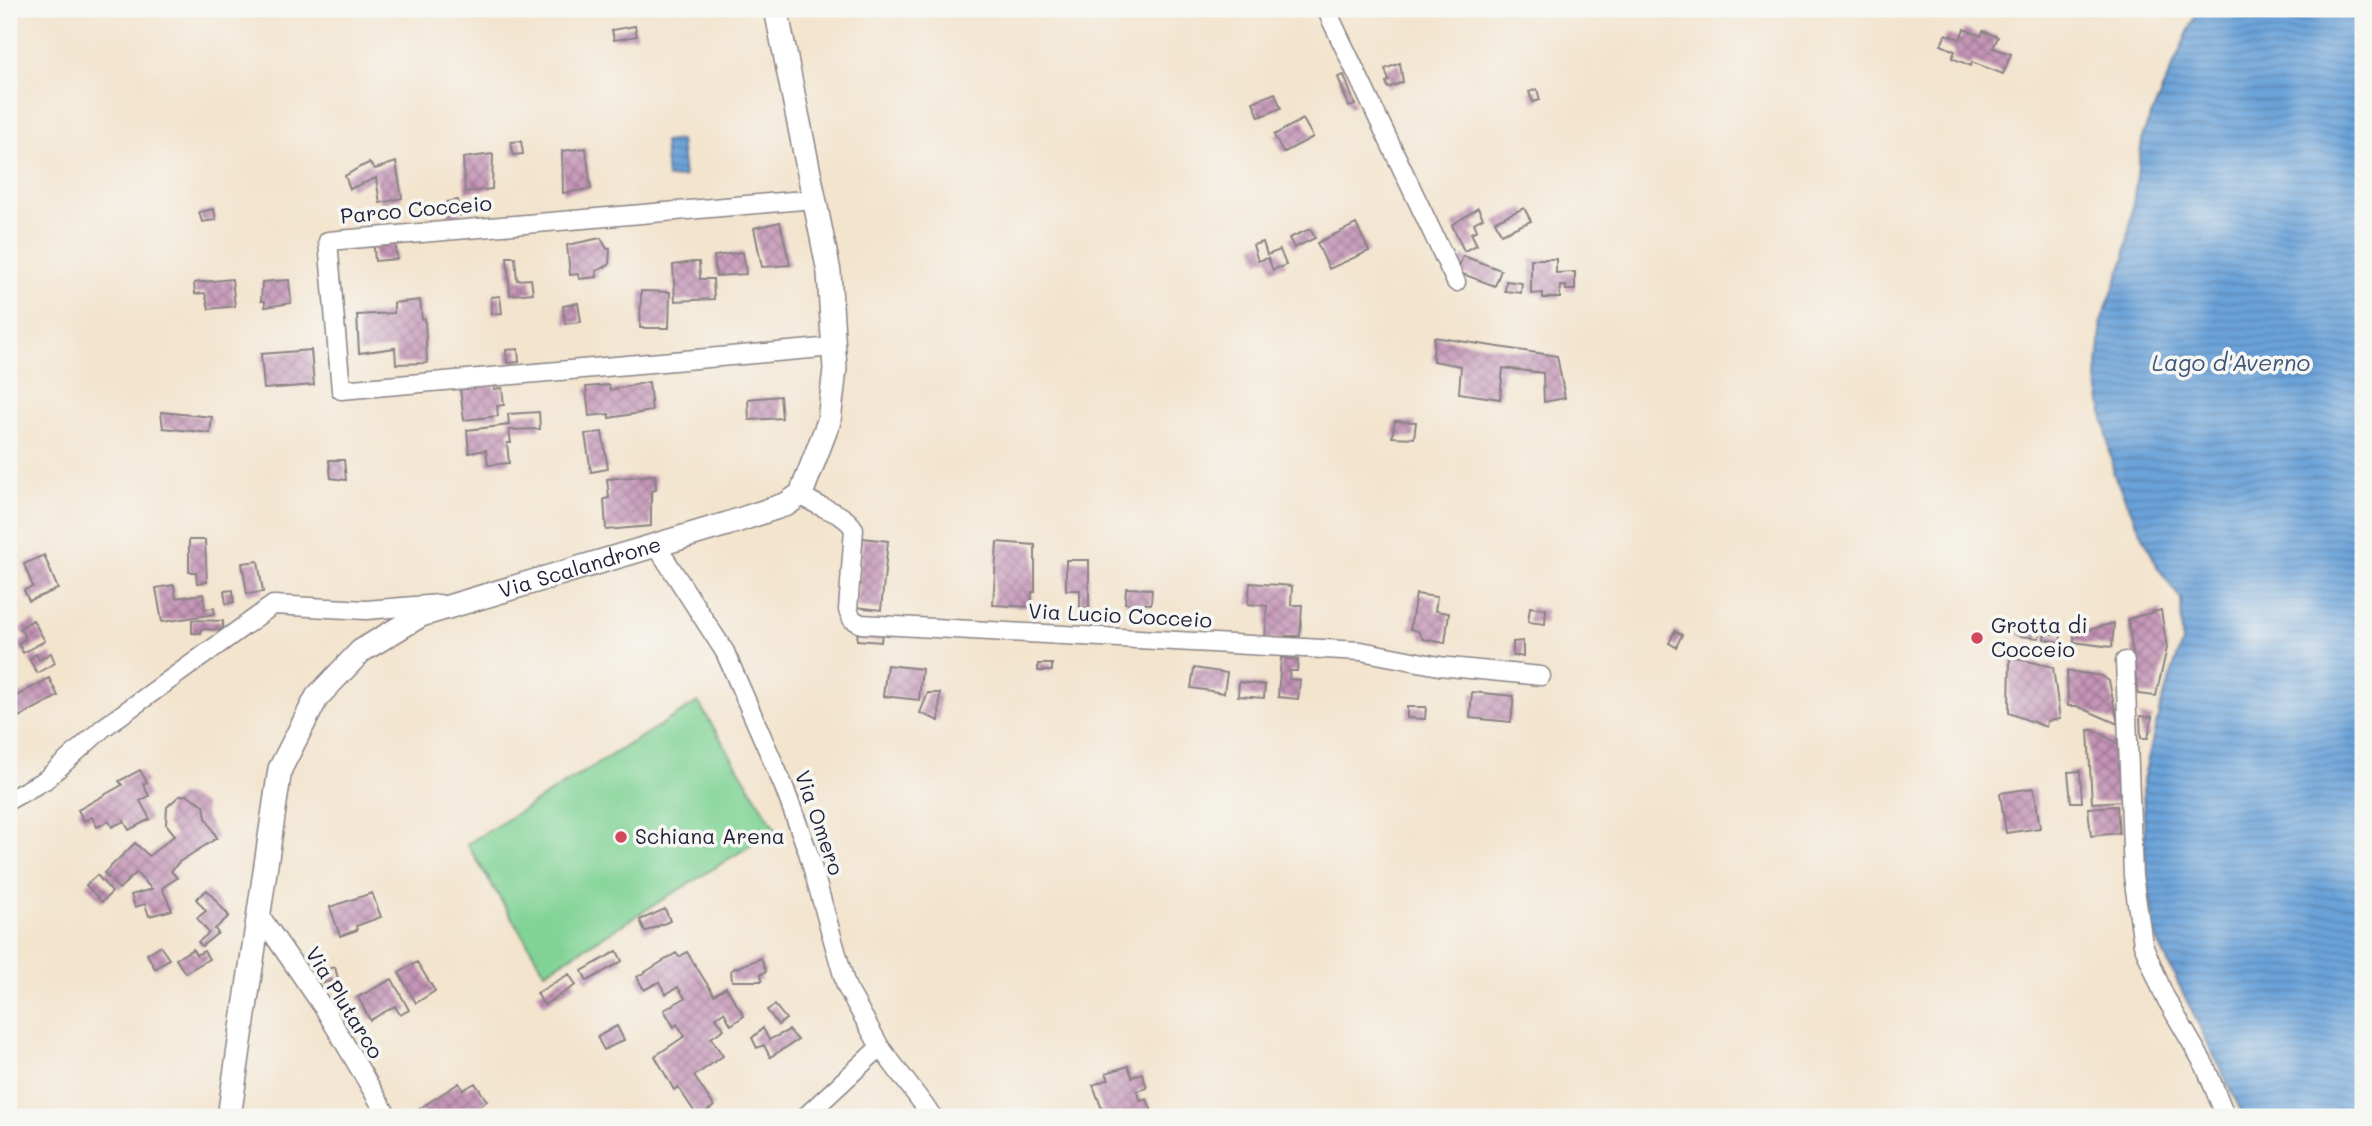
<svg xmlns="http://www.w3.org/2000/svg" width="2372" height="1126" font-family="Mali,sans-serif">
<defs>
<pattern id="water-rules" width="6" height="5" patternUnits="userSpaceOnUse" patternTransform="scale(1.75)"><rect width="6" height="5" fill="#6ba3d9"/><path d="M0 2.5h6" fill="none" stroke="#5884b1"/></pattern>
<pattern id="building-cross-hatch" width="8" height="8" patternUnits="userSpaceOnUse" patternTransform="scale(1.75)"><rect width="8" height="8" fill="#c494b6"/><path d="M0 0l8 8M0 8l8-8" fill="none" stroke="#9f7895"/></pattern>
</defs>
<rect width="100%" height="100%" fill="#f6f6f2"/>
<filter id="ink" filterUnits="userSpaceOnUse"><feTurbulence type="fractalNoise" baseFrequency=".0143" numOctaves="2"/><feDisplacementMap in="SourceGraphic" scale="14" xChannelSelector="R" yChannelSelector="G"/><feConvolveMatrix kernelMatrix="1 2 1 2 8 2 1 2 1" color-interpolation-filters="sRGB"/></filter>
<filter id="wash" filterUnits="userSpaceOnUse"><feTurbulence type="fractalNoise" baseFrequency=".00686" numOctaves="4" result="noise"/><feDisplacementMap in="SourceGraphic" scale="28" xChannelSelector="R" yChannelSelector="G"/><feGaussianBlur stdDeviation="1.57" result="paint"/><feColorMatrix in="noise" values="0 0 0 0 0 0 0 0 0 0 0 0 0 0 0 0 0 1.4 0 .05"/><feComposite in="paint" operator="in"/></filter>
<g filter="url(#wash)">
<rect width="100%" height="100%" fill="#f3e4ce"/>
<path fill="#81d395" stroke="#527a68" stroke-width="2" d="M698 702 776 830 545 972 467 844Z"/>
<path fill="url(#water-rules)" stroke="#46628a" stroke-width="2" d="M2198 9H2363V1117H2244L2156 938 2145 868 2143 780 2160 708 2182 642 2181 599 2158 568 2114 475 2097 379 2102 319 2125 258 2143 134Z
M680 140 684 177 667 178 664 142Z"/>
<g id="blocks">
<path fill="url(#building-cross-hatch)" d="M635 26 637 36 614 40 612 30Z
M1964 29 1981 36 1983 31 1998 37 1993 48 2011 54 2003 74 1972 62 1971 66 1952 58 1955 51 1941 45 1946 34 1960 39Z
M1400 63 1403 82 1388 88 1386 82 1389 81 1385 69Z
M1344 75 1355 105 1349 107 1338 77Z
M1537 89 1540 100 1533 102 1529 92Z
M1275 93 1281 108 1259 117 1253 102Z
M1303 119 1313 137 1283 153 1274 135Z
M521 141 523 154 513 155 511 142Z
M586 148 591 189 563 193 562 151Z
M493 154 492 189 465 192 463 158Z
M396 162 402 198 380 203 376 178 350 189 345 176 360 167 369 163 375 169Z
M458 200 461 215 448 216 447 202Z
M1478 208 1483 218 1474 223 1477 230 1471 233 1477 245 1464 251 1452 225Z
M1524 208 1531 221 1501 234 1495 221Z
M214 209 216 220 202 222 199 212Z
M780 222 790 265 762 267 754 228Z
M1356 224 1369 251 1329 269 1317 243Z
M1310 229 1315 238 1294 248 1289 238Z
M395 236 397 259 375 261 373 238Z
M601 238 607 249 610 248 609 265 596 271 597 277 579 279 578 274 570 275 567 245Z
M1263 242 1267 255 1280 250 1286 265 1273 270 1268 258 1258 261 1253 245Z
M743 252 746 274 716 276 714 256Z
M1463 256 1501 270 1495 286 1457 272Z
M507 257H515L517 280 531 279 533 293 510 295Z
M1531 259H1556V273L1575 272V290H1566V286H1560V298H1543V293L1531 294Z
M693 262H699L700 279H713L714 299 675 301 673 265Z
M232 279 235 306 209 309 205 293 195 294 194 283Z
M289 280 291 303 265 307V301H261L262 282Z
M1506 281 1522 283 1521 293 1505 291Z
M641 291 670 292 669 328H640Z
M500 296 502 313 492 314 491 297Z
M420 300 422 319H425L427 363 396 364 395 348 359 353 357 315 394 313V303Z
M578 303 581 322 565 324 563 306Z
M1434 337 1557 356 1565 398 1544 402 1543 373 1503 368 1500 399 1459 393 1461 366 1433 361Z
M518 349 519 362 507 363 506 350Z
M311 350 314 385 264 389 261 354Z
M649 382 652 411 609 418V414L589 416 586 387 609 385 610 390Z
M494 385V389L502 388 504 405 497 406 498 416 464 420 460 389Z
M780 396 782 418 749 420 748 399Z
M161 412 212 417 210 433 163 428Z
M539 412 540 429 509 430 511 443H507L509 463 488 465 486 450 469 453 467 430 509 425 508 414Z
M1395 421 1416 422 1414 438 1392 437Z
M602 432 608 469 591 472 585 434Z
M329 460H344L346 480 331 478Z
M655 475 656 490 651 491V526L606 530 604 499 609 498 607 479Z
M863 538 888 541 881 610 856 607Z
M189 540H205L207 582 197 583 196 572H189Z
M997 542 1035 545V592H1032L1031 607 993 605Z
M44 555 58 589 29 601 24 590 33 587 24 564Z
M1066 560H1089V608H1080V590H1066Z
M258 561 263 592 247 594 242 563Z
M1250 583 1292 586 1291 605H1302L1300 636H1286V640L1265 639 1267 606 1248 604Z
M174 585 176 598 203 594 205 609 214 608 215 614 162 622 156 588Z
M1126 588 1152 589 1151 604 1125 603Z
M233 590 234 602 226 604 224 591Z
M1416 594 1437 597 1435 611 1449 613 1445 643 1423 639 1418 631 1410 629Z
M1530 607 1546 609 1545 624 1528 622Z
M2161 610 2167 648 2156 696 2138 694 2128 619Z
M33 620 45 641 23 653 18 643 26 639 20 628Z
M192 620 223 621V630L201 629V633H192Z
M2114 623 2112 647 2074 642V634Z
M858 629 882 632 881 642 857 640Z
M2020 629 2040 632 2039 638 2019 636Z
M1675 631 1682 635 1676 647 1669 643Z
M2045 633 2061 635 2060 642 2044 639Z
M1523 641V656H1513V642Z
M51 653 55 663 37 673 29 659 36 654 39 660Z
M2010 657 2053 667 2060 719 2047 721 2046 727 2009 713Z
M1281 658 1298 660 1297 671H1290L1289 679 1300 680 1298 699 1278 697Z
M1038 664H1052V671H1038Z
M887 665 922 669 919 700 883 696Z
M1194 668 1227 673 1224 693 1191 688Z
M2067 671 2102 676 2109 681 2118 724 2077 706H2068Z
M49 678 58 696 19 717 10 700Z
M1239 682 1265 685 1264 698 1238 696Z
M1472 692 1514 696 1511 722 1470 718Z
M928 693H940L939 721 920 713Z
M1407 707H1426L1425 719 1407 718Z
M2140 716 2152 717 2148 738H2141Z
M2088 730H2095L2120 745 2122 801 2092 803Z
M140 770 147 782 143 784 149 796 140 801 150 819 129 830 124 821 112 827 109 821 97 827 92 817 84 821 78 810 122 785 119 781Z
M2080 771 2082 802H2071L2068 772Z
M2034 788 2040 828 2006 833 2000 793Z
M187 795 204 805 206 818 217 838 179 862 171 871 177 878 162 888 172 910 149 916 145 904 135 907 131 895 152 889 136 873 119 889 104 873 135 843 149 856 175 835 166 824 167 807 179 796Z
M2117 806 2119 833 2091 836 2088 808Z
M97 875 112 892 102 902 86 885Z
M207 890 229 916 215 929 218 933 202 946 198 942 209 933 197 918 206 911 196 899Z
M372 893 381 917 356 926 357 930 340 936 330 907Z
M665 909 670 921 645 932 640 920Z
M160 946 169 959 155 969 147 954Z
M193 949 196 955 204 951 209 959 185 973 176 959Z
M617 951 622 961 587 981 582 971Z
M687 952 714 995 726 987 744 1016 731 1025 724 1012 716 1017 724 1029 711 1038 723 1056 694 1076 714 1106 698 1117 678 1087 674 1090 655 1056 685 1036 677 1024 674 1027 664 1010 685 998 678 987 666 994 659 982 644 990 637 977 676 953 679 957Z
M761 958 766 972 761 974 762 981H732L731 970Z
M417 962 435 991 416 1003 399 973Z
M335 967 338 979 324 983 320 971Z
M569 974 576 985 544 1005 537 993Z
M392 979 409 1010 400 1015 395 1006 370 1020 358 997Z
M775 1005 786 1019 778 1025 767 1010Z
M617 1026 624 1040 604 1050 597 1037Z
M763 1028 769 1040 789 1030 798 1040 770 1057 764 1045 757 1048 752 1038Z
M1128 1066 1132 1077 1142 1073 1147 1088 1137 1091 1141 1101 1147 1099 1154 1117H1091L1103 1112 1093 1085 1109 1079 1106 1073Z
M459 1083 463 1090 475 1083 487 1101 462 1117H424L419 1109Z"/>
</g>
</g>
<g filter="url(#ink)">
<use href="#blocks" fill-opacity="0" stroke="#8a8384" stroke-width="2"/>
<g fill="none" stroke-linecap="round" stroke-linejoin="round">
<g stroke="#8a8384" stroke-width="21">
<path id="minor" d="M1326 9 1456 282
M815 199 328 241 341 390 834 347
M801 494C816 509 843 510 854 529L848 610 852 619 861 624 1361 651 1439 666 1541 676
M656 545 725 652 784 787 808 852 846 986 880 1047 933 1117
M2125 661 2133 876 2143 944 2164 995 2205 1066 2226 1117
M9 800 45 780 103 728 273 605 366 610 439 604
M259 914 325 1010 388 1117
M805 1117 880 1047"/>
</g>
<g stroke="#8a8384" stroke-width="26">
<g id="tertiary">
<path id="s1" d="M229 1117 280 769 317 697 361 651 421 615 727 524 787 504 801 494 829 421 835 369 829 272 776 9"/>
</g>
</g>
<use href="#minor" stroke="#fff" stroke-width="18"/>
<use href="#tertiary" stroke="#fff" stroke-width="23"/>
</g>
</g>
<g fill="#d1495b" stroke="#f6f6f2" stroke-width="2.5">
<circle cx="1977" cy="638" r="7"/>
<circle cx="621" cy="837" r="7"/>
</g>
<g text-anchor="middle" stroke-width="7" stroke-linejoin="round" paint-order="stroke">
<g font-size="21" fill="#22223b" stroke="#f6f6f2">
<text transform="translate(416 210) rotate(-5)" y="7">Parco Cocceio</text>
<text dy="7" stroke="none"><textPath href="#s1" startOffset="732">Via Scalandrone</textPath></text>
<text transform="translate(1120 616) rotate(3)" y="7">Via Lucio Cocceio</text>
<text transform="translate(819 823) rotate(71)" y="7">Via Omero</text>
<text transform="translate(344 1003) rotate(58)" y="7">Via Plutarco</text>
</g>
<g font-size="21" fill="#22223b" stroke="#f6f6f2" text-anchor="start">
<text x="1991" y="633">Grotta di<tspan x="1991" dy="24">Cocceio</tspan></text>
<text x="635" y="844">Schiana Arena</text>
</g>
<g font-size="23" font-style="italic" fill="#3f567a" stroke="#f6f6f2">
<text x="2231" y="371">Lago d'Averno</text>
</g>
</g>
<rect width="2372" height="1126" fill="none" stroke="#f6f6f2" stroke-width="35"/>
</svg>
